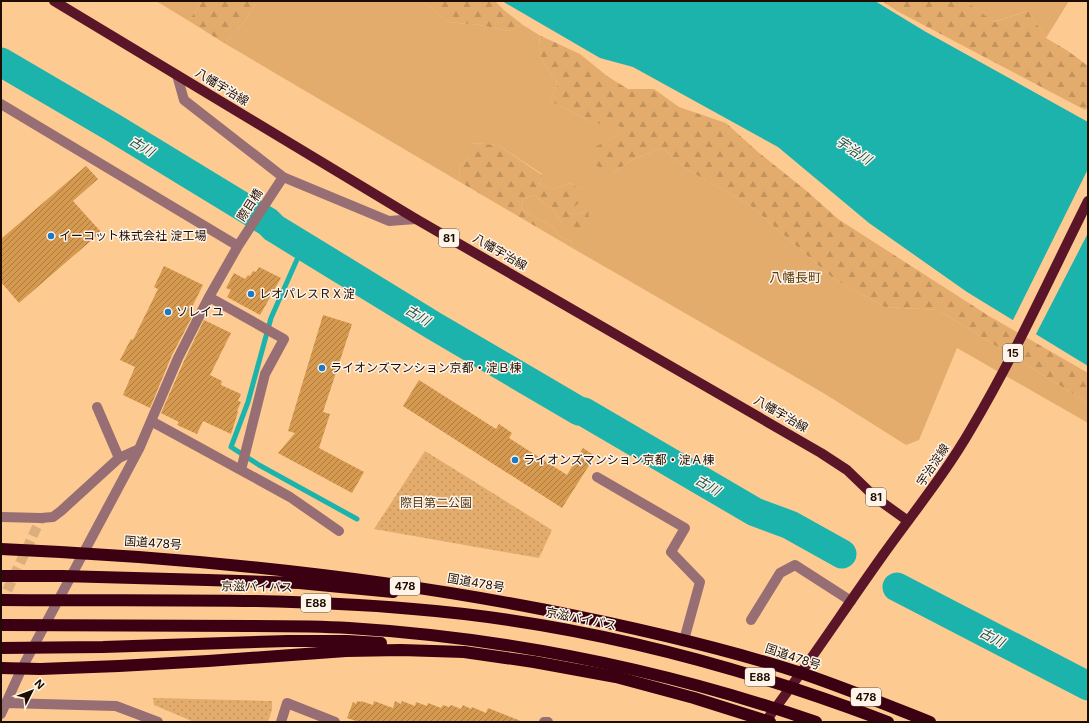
<svg xmlns="http://www.w3.org/2000/svg" width="1089" height="723" font-family="Inter,'Noto Sans JP',sans-serif">
<defs>
<pattern id="forest-firs" width="22" height="20" patternUnits="userSpaceOnUse"><rect width="22" height="20" fill="#e3ac6c"/><path d="M5 1l3.5 6h-7zM16 11l3.5 6h-7z" fill="#c2935c"/></pattern>
<pattern id="park-dots" width="8" height="8" patternUnits="userSpaceOnUse"><rect width="8" height="8" fill="#e3ac6c"/><path d="M2 2h.1M6 6h.1" fill="none" stroke="#c2935c" stroke-width="1.8" stroke-linecap="round"/></pattern>
<pattern id="building-hatch" width="6" height="6" patternUnits="userSpaceOnUse"><rect width="6" height="6" fill="#d5994f"/><path d="M-1 1l2-2M0 6l6-6M5 7l2-2" fill="none" stroke="#ac7b3f"/></pattern>
</defs>
<rect width="100%" height="100%" fill="#fdcb92"/>
<path fill="#e3ac6c" d="M156 1H202L189 21Z
M257 1H423L448 22 480 25 509 31 523 25 539 35 541 59 558 84 550 101 593 123 621 125 616 136 590 150 613 173 632 160 662 148 688 170 751 206 834 279 885 307 938 310 1088 403V423L957 348 919 440 906 445 825 394 574 249 571 241 559 236 554 228 521 209 523 199 535 195 541 201 553 209 562 223 588 211 574 215 567 212 581 190 570 183 553 189 539 185 542 174 498 145 472 143 468 158 459 167 460 182 224 43C238 32 249 16 257 1Z
M965 1H1069L1046 38 1028 11 993 22Z"/>
<path fill="url(#forest-firs)" d="M202 1H257C249 16 238 32 224 43L189 21Z
M423 1H495L505 11 523 25 509 31 480 25 448 22Z
M882 1H965L994 22 1028 11 1046 38 1068 51 1088 66V107L1085 110 897 11Z
M539 35 580 54 607 76 628 89H654L679 107 726 123 758 152 808 192 838 219 989 316 1088 373V403L938 310 885 307 834 279 751 206 688 170 662 148 632 160 613 173 595 165 589 150 616 136 620 126 593 123 550 101 558 84 541 59Z
M471 143 498 145 542 175 539 185 553 189 570 183 581 190 579 203 567 212 574 215 588 211 590 225 583 235H575L562 223 553 209 541 201 535 195 523 199 521 209 554 228 559 236 571 241 574 249 460 182 459 167 468 158Z"/>
<path fill="url(#park-dots)" d="M425 451 552 530 539 558 374 529Z
M153 698 272 701V710L268 722H194L154 705Z"/>
<path fill="#1bb3ac" d="M502 1H875L926 32 1088 122V366L967 292 869 223 778 147 633 67 600 58Z"/>
<path fill="#fdcb92" d="M1088 169V233L1035 336 1012 322Z"/>
<g fill="none" stroke-linecap="round" stroke-linejoin="round">
<path stroke="#1bb3ac" stroke-width="5" d="M303 246 271 318 248 402 231 447 259 465 357 519"/>
<path stroke="#1bb3ac" stroke-width="29" d="M1 62 112 127 268 222 274 228 434 326 579 411 584 412 755 512 790 525 842 554
M897 587 1088 686"/>
</g>
<path fill="url(#building-hatch)" d="M86 166 98 179 73 201 101 232 19 303 1 282V239Z
M164 266 203 285 189 313 193 315 172 355 150 408 123 395 135 367 120 360 131 339 133 340 158 289 154 287Z
M259 267 281 278 260 315 227 297 231 290 226 288 234 273 245 279 248 275 250 276 253 271 256 272Z
M323 315 352 324 323 412 330 414 319 448 364 472 352 493 278 453 295 433 288 431Z
M204 320 231 333 210 375 222 381 221 385 241 394 238 401 241 402 237 411 238 412 231 434 203 421 197 434 177 425 179 422 161 413 184 361Z
M419 380 496 429 499 424 512 433 509 438 567 475 583 448 595 456 562 508 403 406Z
M357 701 361 702V701L373 705 374 701 393 708 395 701 401 704 402 701 415 706 416 702 427 706 428 703 441 708 443 705 449 707 451 705 461 709 463 705 471 709 472 707 486 713 488 708 521 721 359 722 347 718 353 702 356 704Z"/>
<g fill="none" stroke-linecap="round" stroke-linejoin="round">
<path stroke="#dcae7c" stroke-width="10" stroke-dasharray="10 5" stroke-linecap="butt" d="M1 604 41 518"/>
<path stroke="#966e74" stroke-width="10" d="M177 75 184 100 283 177 389 221 416 219
M1 104 238 246
M209 297 284 339 265 374 241 470
M97 407 119 458
M151 421 290 497 339 531
M597 477 685 528 671 552 700 582 684 640
M1 517 41 518 53 517 61 511 119 458 139 449
M751 620 780 573 795 565 851 601
M5 703 116 706 158 722
M1 714 22 668 139 449 178 358 209 297 238 246 283 177
M281 722 287 703 335 722
M544 722H548"/>
<path stroke="#5a1628" stroke-width="10" d="M54 1 416 219 821 453 847 470 876 498 908 521
M765 722C806 668 843 611 883 555 913 513 945 474 971 429 1015 355 1050 277 1088 201"/>
<path stroke="#3b0012" stroke-width="12" d="M1 549C184 557 366 575 546 610 632 627 717 646 801 673 845 688 887 705 930 722
M207 580 299 583 393 592
M288 641H347L381 643
M1 668 40 669 119 666 208 661 346 651 401 650 464 652 534 662 616 677 694 698 770 722"/>
<path stroke="#3b0012" stroke-width="12" d="M1 576H62L207 580
M1 600C139 601 276 597 413 609 576 622 736 664 888 722
M1 625C84 626 167 625 250 626 283 626 316 626 349 628 509 638 665 670 816 722
M1 648 103 647 288 641"/>
</g>
<g fill="#1c79c5" stroke="#fef4e9" stroke-width="1.5">
<circle cx="51" cy="236" r="4"/>
<circle cx="251" cy="294" r="4"/>
<circle cx="168" cy="312" r="4"/>
<circle cx="322" cy="368" r="4"/>
<circle cx="515" cy="460" r="4"/>
</g>
<g text-anchor="middle" stroke-width="3" stroke-linejoin="round" paint-order="stroke">
<g fill="#fef4e9" stroke="#615246" stroke-width="1">
<rect x="439" y="229" width="20" height="18" rx="3"/>
<rect x="1003" y="344" width="20" height="18" rx="3"/>
<rect x="866" y="488" width="20" height="18" rx="3"/>
<rect x="390" y="577" width="30" height="18" rx="3"/>
<rect x="301" y="594" width="30" height="18" rx="3"/>
<rect x="745" y="668" width="30" height="18" rx="3"/>
<rect x="851" y="688" width="30" height="18" rx="3"/>
</g>
<g font-size="11" font-weight="bold" fill="#1e0d00">
<text x="449" y="242">81</text>
<text x="1013" y="357">15</text>
<text x="876" y="501">81</text>
<text x="405" y="590">478</text>
<text x="316" y="607">E88</text>
<text x="760" y="681">E88</text>
<text x="866" y="701">478</text>
</g>
<g font-size="12" fill="#1e0d00" stroke="#fef4e9">
<text transform="translate(222 87) rotate(31)" y="4">八幡宇治線</text>
<text transform="translate(250 205) rotate(-57)" y="4">際目橋</text>
<text transform="translate(500 252) rotate(30)" y="4">八幡宇治線</text>
<text transform="translate(781 414) rotate(30)" y="4">八幡宇治線</text>
<text transform="translate(933 465) rotate(-56)" y="4">宇治淀線</text>
<text transform="translate(153 543) rotate(4)" y="4">国道478号</text>
<text transform="translate(476 583) rotate(10)" y="4">国道478号</text>
<text transform="translate(257 587) rotate(1)" y="4">京滋バイパス</text>
<text transform="translate(581 619) rotate(11)" y="4">京滋バイパス</text>
<text transform="translate(793 657) rotate(18)" y="4">国道478号</text>
</g>
<g font-size="12" fill="#1e0d00" stroke="#fef4e9" text-anchor="start">
<text x="59" y="240">イーコット株式会社 淀工場</text>
<text x="259" y="298">レオパレスＲＸ淀</text>
<text x="176" y="316">ソレイユ</text>
<text x="330" y="372">ライオンズマンション京都・淀Ｂ棟</text>
<text x="523" y="464">ライオンズマンション京都・淀Ａ棟</text>
</g>
<g font-size="12" fill="#503617" stroke="#fef4e9">
<text x="436" y="507">際目第二公園</text>
</g>
<g font-size="13" font-style="italic" fill="#18514e" stroke="#fef4e9">
<text transform="translate(142 146) rotate(31)" y="5">古川</text>
<text transform="translate(854 150) rotate(33)" y="5">宇治川</text>
<text transform="translate(418 315) rotate(31)" y="5">古川</text>
<text transform="translate(708 485) rotate(30)" y="5">古川</text>
<text transform="translate(992 637) rotate(27)" y="5">古川</text>
</g>
<g font-size="13" fill="#5a390b" stroke="#fef4e9">
<text x="795" y="282">八幡長町</text>
</g>
</g>
<rect width="1089" height="723" fill="none" stroke="#1e0d00" stroke-width="4"/>
<g transform="translate(32 691) rotate(48)" stroke="#fef4e9" stroke-width="3" paint-order="stroke">
<path d="M0-3L7 15L0 10L-7 15Z" fill="#1e0d00"/>
<text y="-6" font-size="11" font-weight="bold" text-anchor="middle" fill="#1e0d00">N</text>
</g>
</svg>
